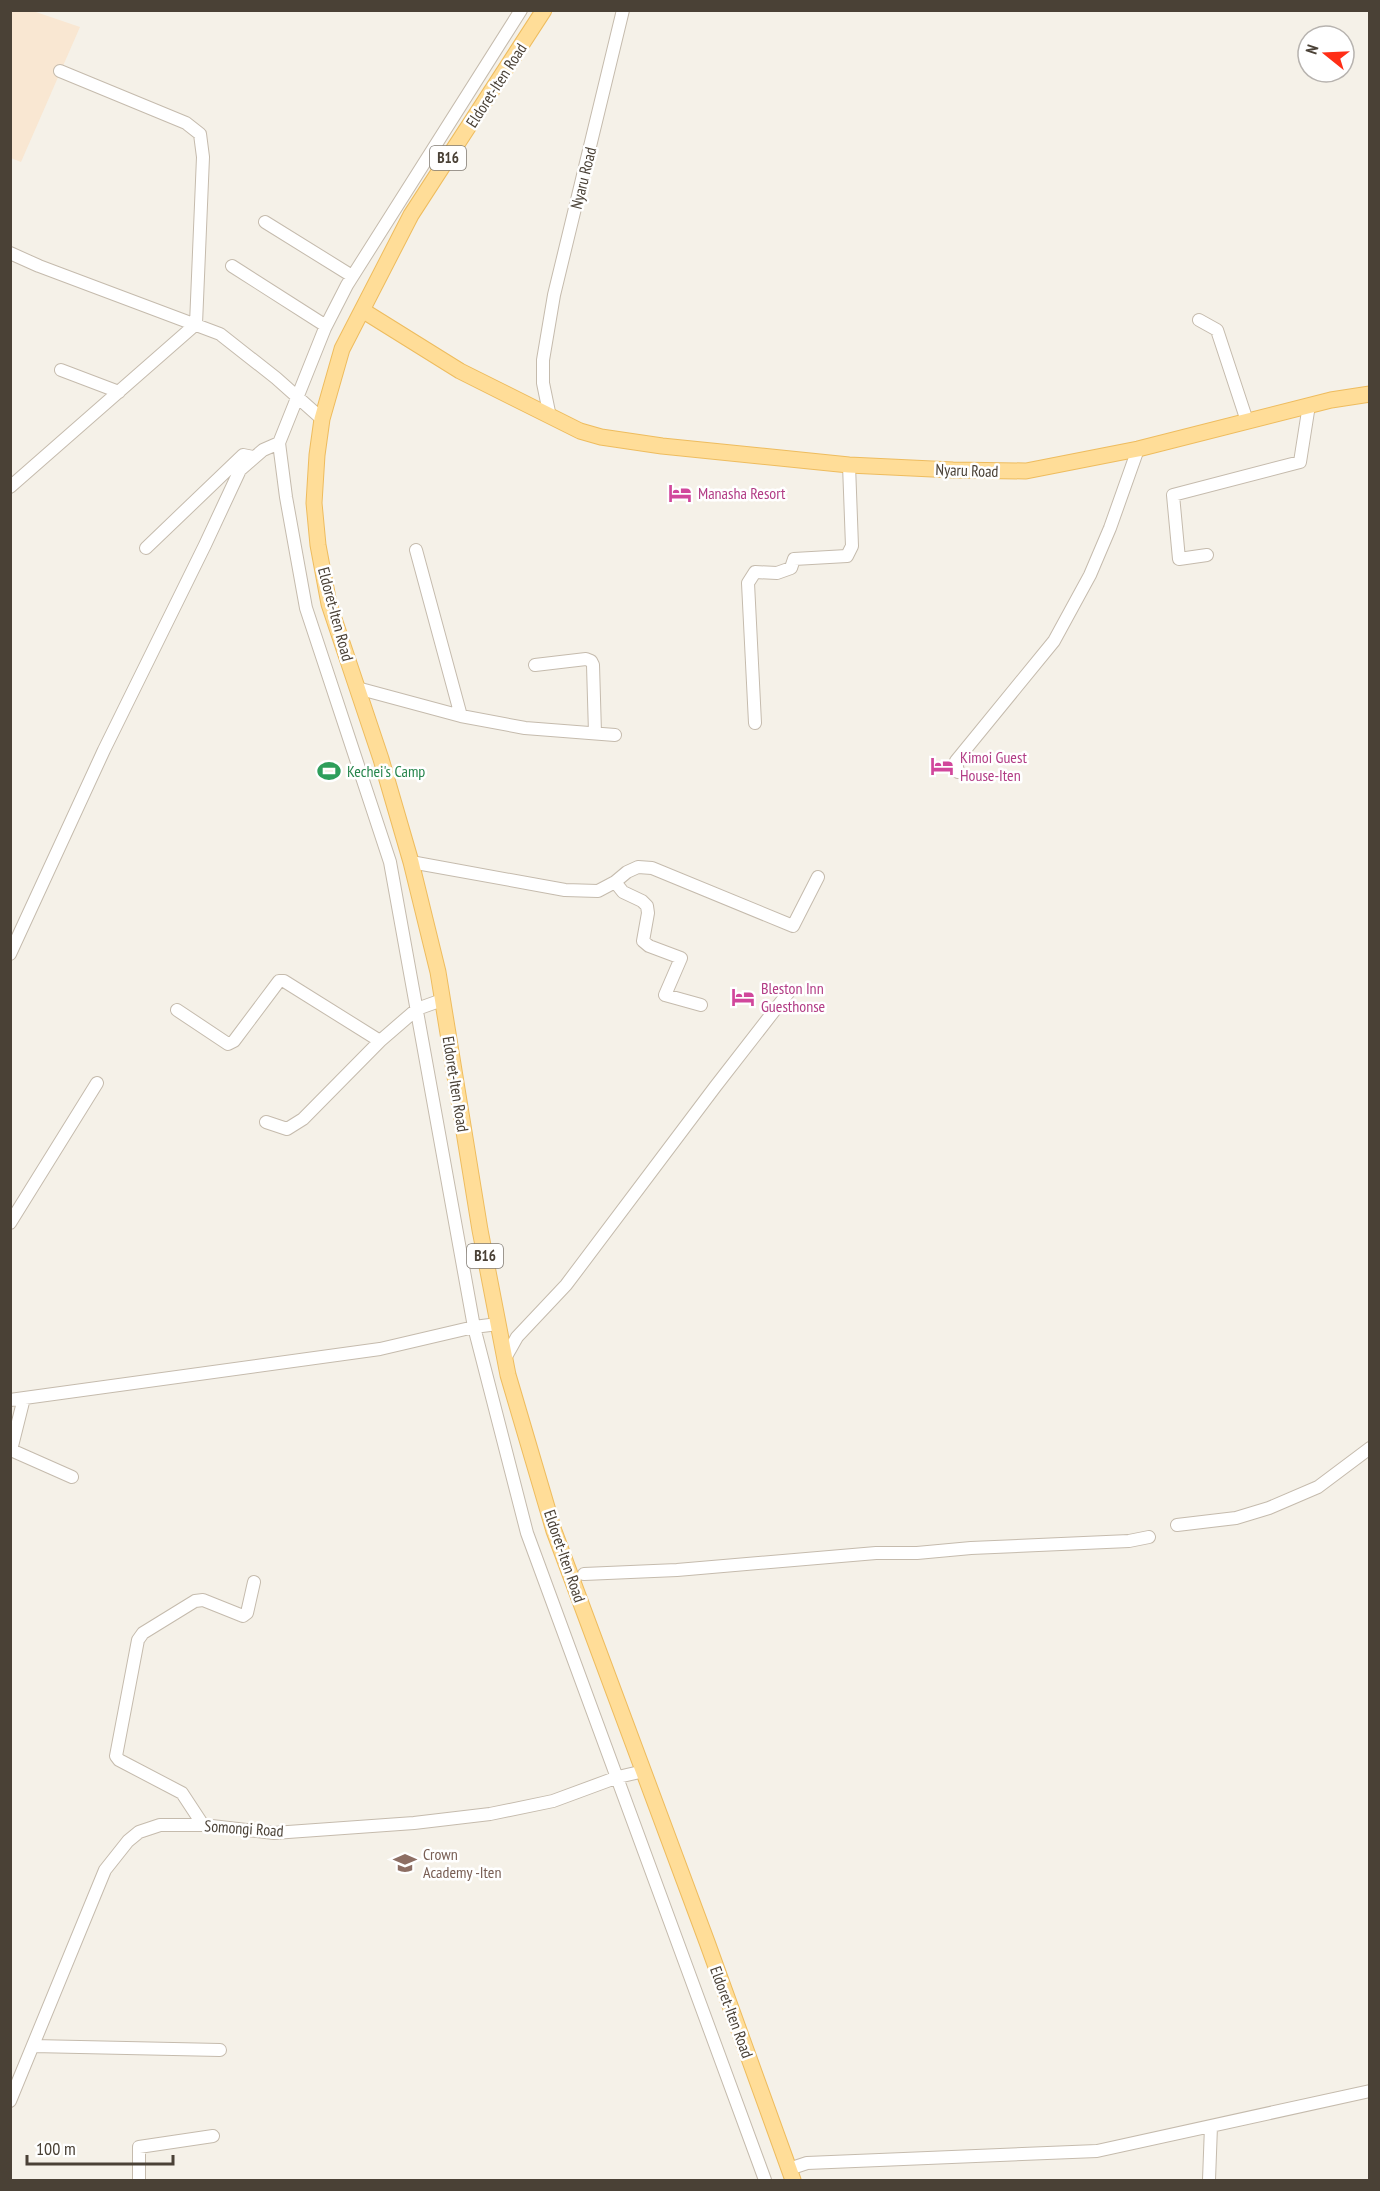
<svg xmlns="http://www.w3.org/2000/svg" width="1380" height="2191" font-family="'PT Sans Narrow',sans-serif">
<rect width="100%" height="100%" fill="#f5f1e8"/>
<path fill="#f9e7d2" d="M10 11H33L80 27 21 162 11 158Z"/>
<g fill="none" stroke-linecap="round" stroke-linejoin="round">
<g stroke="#c5bbad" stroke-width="14">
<path id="minor" d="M265 222 352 276
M10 253 39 266 220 334 276 378 322 419
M232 266 326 326
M1199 320 1217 330 1247 421
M61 370 119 392
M550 417 543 383V360L554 295 623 10
M279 443 286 497 306 608 390 862 474 1327 527 1533 765 2180
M10 487 196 324 203 157 200 134 186 123 60 71
M146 548 243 455 253 457
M416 550 461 716
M1207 555 1179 559 1173 495 1300 462 1309 405
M535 665 586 659 591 661 593 665 595 733
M357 688 461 716 525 728 615 735
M755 723 748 583 755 572 777 573 791 568 794 559 847 556 852 546 849 465
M958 772 956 761 1054 641 1090 575 1110 528 1138 449
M411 862 565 890 598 891 615 882 627 872 638 867 652 868 793 926 818 877
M615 882 623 892 642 901 647 906 648 913 643 941 649 946 681 958 665 995 701 1005
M10 954 104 750 205 545 240 470 263 450 279 443 325 328 347 285 521 10
M177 1010 228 1044 234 1041 279 981H284L380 1041
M266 1122 287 1129 303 1119 380 1041 417 1009 442 1000
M10 1223 97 1083
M504 1360 517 1337 566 1285 715 1087 788 993
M24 1398 11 1450 72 1477
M10 1400 380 1349 474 1327 498 1324
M1177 1525 1236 1518 1269 1508 1318 1487 1370 1448
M584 1574 677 1570 876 1553H917L971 1548 1129 1541 1149 1537
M203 1825 182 1793 119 1760 116 1756 138 1640 143 1633 195 1601 203 1600 243 1616 247 1613 254 1582
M33 2046 220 2050
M10 2101 105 1870 128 1841 139 1832 160 1825H203L274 1833 414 1823 490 1814 553 1801 618 1777 644 1771
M789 2169 807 2163 1097 2151 1370 2091
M139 2180V2147L213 2136
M1209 2180 1211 2126"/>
</g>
<g stroke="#eebc5e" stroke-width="17">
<path id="major" d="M544 10 411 215 342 349 322 419 317 455 314 503 318 545 329 604 381 759 411 862 438 972 480 1230 508 1375 554 1531 707 1942 793 2180
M362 310 460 371 580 431 601 437 662 446 849 465 953 470 1026 471 1138 449 1331 400 1370 394"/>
</g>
<use href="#minor" stroke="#fff" stroke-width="12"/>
<use href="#major" stroke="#ffdd98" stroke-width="15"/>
</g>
<defs>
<g id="hotel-bare" transform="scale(1.8)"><path d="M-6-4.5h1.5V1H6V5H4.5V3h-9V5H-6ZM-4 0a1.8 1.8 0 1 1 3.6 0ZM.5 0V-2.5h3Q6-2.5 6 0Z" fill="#d1479c" stroke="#fff" stroke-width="2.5" paint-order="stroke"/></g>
<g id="stadium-bare" transform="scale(1.8)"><path d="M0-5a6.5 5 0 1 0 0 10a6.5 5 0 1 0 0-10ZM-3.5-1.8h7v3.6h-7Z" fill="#2e9e5b" stroke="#fff" stroke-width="2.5" paint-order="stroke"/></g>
<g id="school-bare" transform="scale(1.8)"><path d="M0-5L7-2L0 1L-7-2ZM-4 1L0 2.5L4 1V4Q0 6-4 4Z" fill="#8d6e63" stroke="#fff" stroke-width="2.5" paint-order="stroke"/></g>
</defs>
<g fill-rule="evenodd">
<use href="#hotel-bare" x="680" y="493"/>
<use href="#hotel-bare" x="942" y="766"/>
<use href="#stadium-bare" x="329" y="771"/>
<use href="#hotel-bare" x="743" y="997"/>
<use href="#school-bare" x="405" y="1863"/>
</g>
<g text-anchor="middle" stroke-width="5" stroke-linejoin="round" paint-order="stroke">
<g fill="#fff" stroke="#807a72" stroke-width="1.5">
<rect x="430" y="146" width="36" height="24" rx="4.5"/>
<rect x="467" y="1244" width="36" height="24" rx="4.5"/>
</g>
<g font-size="15" font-weight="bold" fill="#4a4136">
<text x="448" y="163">B16</text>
<text x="485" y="1261">B16</text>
</g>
<g font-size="16" fill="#4a4136" stroke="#fff">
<text transform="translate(496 85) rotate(-57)" y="6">Eldoret-Iten Road</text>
<text transform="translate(583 178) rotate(-76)" y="6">Nyaru Road</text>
<text transform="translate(967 470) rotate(2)" y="6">Nyaru Road</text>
<text transform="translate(336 614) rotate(75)" y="6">Eldoret-Iten Road</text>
<text transform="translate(456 1084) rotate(81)" y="6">Eldoret-Iten Road</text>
<text transform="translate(565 1556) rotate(71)" y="6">Eldoret-Iten Road</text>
<text transform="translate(244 1828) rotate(4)" y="6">Somongi Road</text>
<text transform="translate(732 2012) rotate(70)" y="6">Eldoret-Iten Road</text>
</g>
<g font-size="16" fill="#b23c85" stroke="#fff" text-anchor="start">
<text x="698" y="499">Manasha Resort</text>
<text x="960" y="763">Kimoi Guest<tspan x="960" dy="18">House-Iten</tspan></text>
<text x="761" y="994">Bleston Inn<tspan x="761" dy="18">Guesthonse</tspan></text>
</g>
<g font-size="16" fill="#27864d" stroke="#fff" text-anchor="start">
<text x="347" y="777">Kechei's Camp</text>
</g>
<g font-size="16" fill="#785e54" stroke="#fff" text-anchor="start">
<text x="423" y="1860">Crown<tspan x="423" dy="18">Academy -Iten</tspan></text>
</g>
</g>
<rect width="1380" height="2191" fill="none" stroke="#4a4136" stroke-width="24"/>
<g transform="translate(1326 54) rotate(288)"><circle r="28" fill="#ffffff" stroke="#b7b3af" stroke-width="1.5"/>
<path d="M0-4.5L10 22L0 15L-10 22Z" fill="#ff2e16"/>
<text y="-9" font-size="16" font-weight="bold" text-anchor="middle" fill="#4a4136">N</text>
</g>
<path d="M27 2155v9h146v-9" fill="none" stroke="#4a4136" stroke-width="3"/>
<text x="36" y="2155" font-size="18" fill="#4a4136" stroke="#ffffff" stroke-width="4.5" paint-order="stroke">100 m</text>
</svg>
